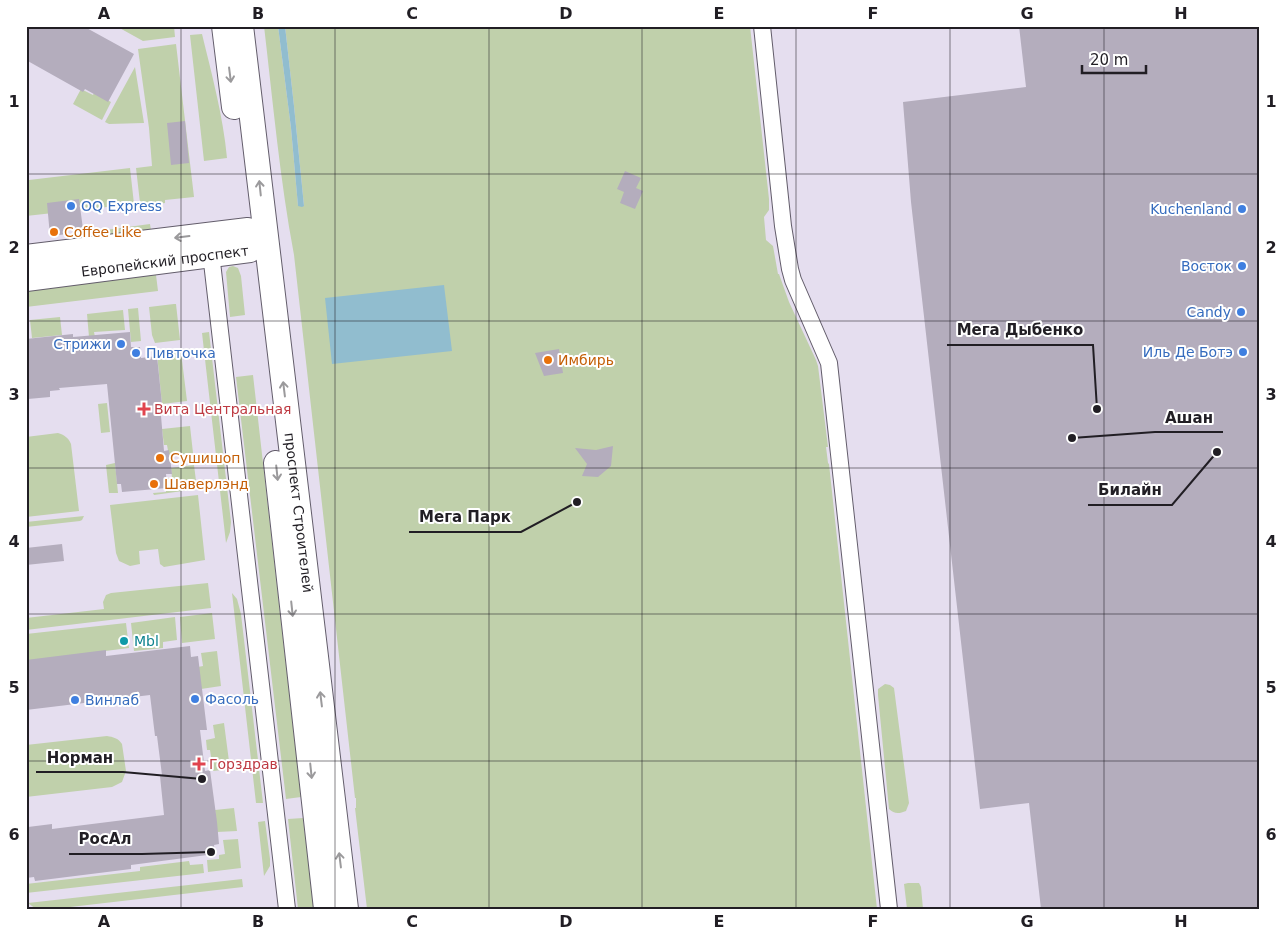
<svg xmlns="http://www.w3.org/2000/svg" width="1285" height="935" font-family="'DejaVu Sans',sans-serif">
<rect width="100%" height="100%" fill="#e5deef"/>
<path fill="#c0d0ab" d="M116 26H174L175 37 143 41Z
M264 26H278L291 128 298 206H304L294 106 285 26H750L769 199V210L764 217 766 240 773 246 778 274H779L789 302 816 360 818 366 828 447H826L828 463 829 464 877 909H367L355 808H356V798H355L294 255C280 180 273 103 264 26Z
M202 34C212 75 223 116 227 158L204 161 190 35Z
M176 44 194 197 165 200V203L143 206 142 203H140L136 168 152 166 149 128 138 49Z
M135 67 144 123 109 124 105 122Z
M81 89 93 95 94 93 111 102 102 120 73 104Z
M130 168 134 204 26 216V183L29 180Z
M150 224 151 230 98 236V231Z
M233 266 238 268 241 276 245 315 230 317 226 272 229 267Z
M156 275 158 291 26 307V290Z
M174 304H176L180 340 155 343 152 335 149 307Z
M138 308 141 341 131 342 128 309Z
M123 310 125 330 94 332 95 337H89L87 314Z
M60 317 62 335 32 338 30 320Z
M209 332 231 522 230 532 226 543 202 333Z
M181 352 187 401 162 404 157 354Z
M253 375 301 797 286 799 236 377Z
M107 403 110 432 101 433 98 404Z
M190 426 193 453 169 456 167 445H164L162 429Z
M58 433C64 435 68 437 71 444L79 511 26 517V437Z
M115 463 118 493H109L106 465Z
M194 465 197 489 154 495 153 493 166 492V488H169L168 478H172L171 468Z
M198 495 205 560 164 567 160 564 158 549 139 551 140 564 130 566 119 561 116 553 110 505Z
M84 516 82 520 80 521 26 527V522Z
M208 583 211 608 26 630V618L104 609 103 602 106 595 111 593Z
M232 593 237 599 241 614 263 803H256Z
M212 613 215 639 182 643 180 617Z
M175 617 177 640 163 642V648L134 651 131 623Z
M126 623 129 648 26 661V634Z
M217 651 221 686 201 689 198 667 203 666 201 653Z
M885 684 890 685 894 688 909 803 906 811C899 814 894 814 889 809L878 695V689Z
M224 723 230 769 213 771 210 750H207L206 740 215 738 213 725Z
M107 736C113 737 118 738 122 744L126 771 122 782 112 787 26 797V745Z
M234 808 237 831 217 832 215 810Z
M303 818 314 909H298L288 819Z
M265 821 270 859V866L264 876 258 822Z
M238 839 241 868 208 872 207 860 219 859V855L225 854 223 840Z
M189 861 190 865 203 864 204 873 26 893V884L140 871V867Z
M242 879 243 887 53 909H36L28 903Z
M908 883H919L921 887 923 909H907L904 884Z"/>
<path fill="#91bdcf" d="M278 26H285L294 106 304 206 302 207 298 206 291 128Z
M444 285 452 351 332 364 325 298Z"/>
<path fill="#b4adbd" d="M26 26H83L134 54 108 102 85 89 83 92 26 60Z
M1019 26H1259V909H1041L1029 803 980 809 911 202 903 102 1026 87Z
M185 121 189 163 171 165 167 123Z
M625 171 641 178 636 188 643 191 635 209 620 203 624 192 617 189Z
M79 199 83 229 68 230V234L50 236 47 203Z
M130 332 131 347H140L141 358 157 356 162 404H160L164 451 169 450 172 474H166L167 488 122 492 121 484H117L107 384 59 388 60 390 50 391V397L28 399 26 387V339L73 334V337Z
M559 349 563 373 544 376 535 353Z
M613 446 611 466 598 477 582 476 587 464 575 448 596 450Z
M62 544 64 561 26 565V548Z
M190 646 191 657 198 656 207 730H200L205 771 210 770 217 822 219 844 214 845 215 854 131 865V869L35 881 34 877 26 878V832H29L28 827 52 824V829L164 815 160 776 162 775 157 736H155L150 695 26 710V660L106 650V656Z"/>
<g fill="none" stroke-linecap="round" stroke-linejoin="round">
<g stroke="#635d6b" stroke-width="18">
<path id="street" d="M762 26 783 226 790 269 793 280 829 363 889 909
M210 245 287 909"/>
</g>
<g stroke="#635d6b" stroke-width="26">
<g id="secondary">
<path d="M224 26 234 107"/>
<path id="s1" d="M241 26 346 909"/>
<path d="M26 257 248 230 265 236"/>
<path id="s2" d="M26 279 250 250 265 236"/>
<path d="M276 463 326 909"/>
</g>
</g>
<use href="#street" stroke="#fff" stroke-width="16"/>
<use href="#secondary" stroke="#fff" stroke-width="24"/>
</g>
<defs><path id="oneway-shaft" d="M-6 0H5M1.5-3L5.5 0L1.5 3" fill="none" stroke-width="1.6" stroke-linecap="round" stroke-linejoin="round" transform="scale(1.25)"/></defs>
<g stroke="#9b9a9c">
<use href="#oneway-shaft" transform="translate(230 75) rotate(83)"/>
<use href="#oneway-shaft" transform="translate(260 188) rotate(-96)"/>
<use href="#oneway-shaft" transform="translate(182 237) rotate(173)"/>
<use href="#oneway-shaft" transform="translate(284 389) rotate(-97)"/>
<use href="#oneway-shaft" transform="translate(277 473) rotate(84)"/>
<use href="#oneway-shaft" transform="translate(292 609) rotate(84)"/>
<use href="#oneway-shaft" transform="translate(321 699) rotate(-97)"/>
<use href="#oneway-shaft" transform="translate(311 771) rotate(84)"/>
<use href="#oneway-shaft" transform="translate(340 860) rotate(-97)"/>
</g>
<path fill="none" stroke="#211e24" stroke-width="1" stroke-opacity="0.55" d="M181 26V909M335 26V909M489 26V909M642 26V909M796 26V909M950 26V909M1104 26V909M26 174H1259M26 321H1259M26 468H1259M26 614H1259M26 761H1259"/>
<g fill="#3f7fe0" stroke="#fff" stroke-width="2">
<circle cx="71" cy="206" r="5"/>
<circle cx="1242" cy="209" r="5"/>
<circle cx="1242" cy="266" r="5"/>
<circle cx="1241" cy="312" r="5"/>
<circle cx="121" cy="344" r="5"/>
<circle cx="1243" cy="352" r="5"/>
<circle cx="136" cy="353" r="5"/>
<circle cx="195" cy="699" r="5"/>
<circle cx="75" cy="700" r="5"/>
</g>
<g fill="#e8710a" stroke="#fff" stroke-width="2">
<circle cx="54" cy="232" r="5"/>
<circle cx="548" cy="360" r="5"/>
<circle cx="160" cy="458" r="5"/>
<circle cx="154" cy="484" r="5"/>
</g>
<g fill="#e0444e" stroke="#fff" stroke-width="2">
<path d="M141.5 401.5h5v5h5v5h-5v5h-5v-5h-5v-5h5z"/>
<path d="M196.5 756.5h5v5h5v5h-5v5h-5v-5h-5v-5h5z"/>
</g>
<circle fill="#0f9aa8" stroke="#fff" stroke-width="2" cx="124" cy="641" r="5"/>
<g text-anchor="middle" stroke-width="4" stroke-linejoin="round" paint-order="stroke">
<g font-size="14" fill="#366cbe" stroke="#fff" text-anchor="end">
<text x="81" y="211" text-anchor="start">OQ Express</text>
<text x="1232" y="214">Kuchenland</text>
<text x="1232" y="271">Восток</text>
<text x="1231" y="317">Candy</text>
<text x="111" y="349">Стрижи</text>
<text x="1233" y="357">Иль Де Ботэ</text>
<text x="146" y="358" text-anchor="start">Пивточка</text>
<text x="205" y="704" text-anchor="start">Фасоль</text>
<text x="85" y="705" text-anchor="start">Винлаб</text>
</g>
<g font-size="14" fill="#c56008" stroke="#fff" text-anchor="start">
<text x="64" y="237">Coffee Like</text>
<text x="558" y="365">Имбирь</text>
<text x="170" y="463">Сушишоп</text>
<text x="164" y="489">Шаверлэнд</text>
</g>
<g font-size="14" fill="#211e24" stroke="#fff">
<text dy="5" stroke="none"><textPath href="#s2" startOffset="140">Европейский проспект</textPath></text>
<text dy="5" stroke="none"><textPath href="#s1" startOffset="490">проспект Строителей</textPath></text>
</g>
<g font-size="14" fill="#be3a42" stroke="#fff" text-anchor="start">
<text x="154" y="414">Вита Центральная</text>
<text x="209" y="769">Горздрав</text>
</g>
<g font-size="14" fill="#0d838f" stroke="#fff" text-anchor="start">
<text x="134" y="646">Mbl</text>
</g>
</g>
<path fill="none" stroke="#211e24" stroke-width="2" d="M1097 409L1093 345H947M1072 438L1155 432H1223M1217 452L1172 505H1088M577 502L521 532H409M202 779L123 772H36M211 852L142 854H69"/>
<g fill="#211e24" stroke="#fff" stroke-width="2">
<circle cx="1097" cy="409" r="5"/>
<circle cx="1072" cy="438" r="5"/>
<circle cx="1217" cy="452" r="5"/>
<circle cx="577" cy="502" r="5"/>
<circle cx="202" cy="779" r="5"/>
<circle cx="211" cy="852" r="5"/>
</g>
<g font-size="15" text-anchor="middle" font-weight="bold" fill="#211e24" stroke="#fff" stroke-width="4" stroke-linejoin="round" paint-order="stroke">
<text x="1020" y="335">Мега Дыбенко</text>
<text x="1189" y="423">Ашан</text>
<text x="1130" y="495">Билайн</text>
<text x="465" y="522">Мега Парк</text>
<text x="80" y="763">Норман</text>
<text x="105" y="844">РосАл</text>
</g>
<rect width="1285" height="935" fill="none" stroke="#ffffff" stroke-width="55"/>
<path d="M1082 65v8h64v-8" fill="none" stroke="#211e24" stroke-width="2.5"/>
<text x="1090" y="65" font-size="15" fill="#211e24" stroke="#ffffff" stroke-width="4" paint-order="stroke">20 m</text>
<rect x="28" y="28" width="1230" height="880" fill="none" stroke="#211e24" stroke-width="2"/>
<g font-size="16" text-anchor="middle" font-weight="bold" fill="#211e24">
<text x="104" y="19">A</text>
<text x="258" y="19">B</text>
<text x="412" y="19">C</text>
<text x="566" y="19">D</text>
<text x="719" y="19">E</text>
<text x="873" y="19">F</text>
<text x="1027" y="19">G</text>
<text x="1181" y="19">H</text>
<text x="14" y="107">1</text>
<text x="1271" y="107">1</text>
<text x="14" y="253">2</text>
<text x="1271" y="253">2</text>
<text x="14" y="400">3</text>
<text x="1271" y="400">3</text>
<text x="14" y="547">4</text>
<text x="1271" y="547">4</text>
<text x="14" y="693">5</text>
<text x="1271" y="693">5</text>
<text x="14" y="840">6</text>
<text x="1271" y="840">6</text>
<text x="104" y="927">A</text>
<text x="258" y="927">B</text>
<text x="412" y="927">C</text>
<text x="566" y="927">D</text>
<text x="719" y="927">E</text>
<text x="873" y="927">F</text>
<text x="1027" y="927">G</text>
<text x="1181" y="927">H</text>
</g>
</svg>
